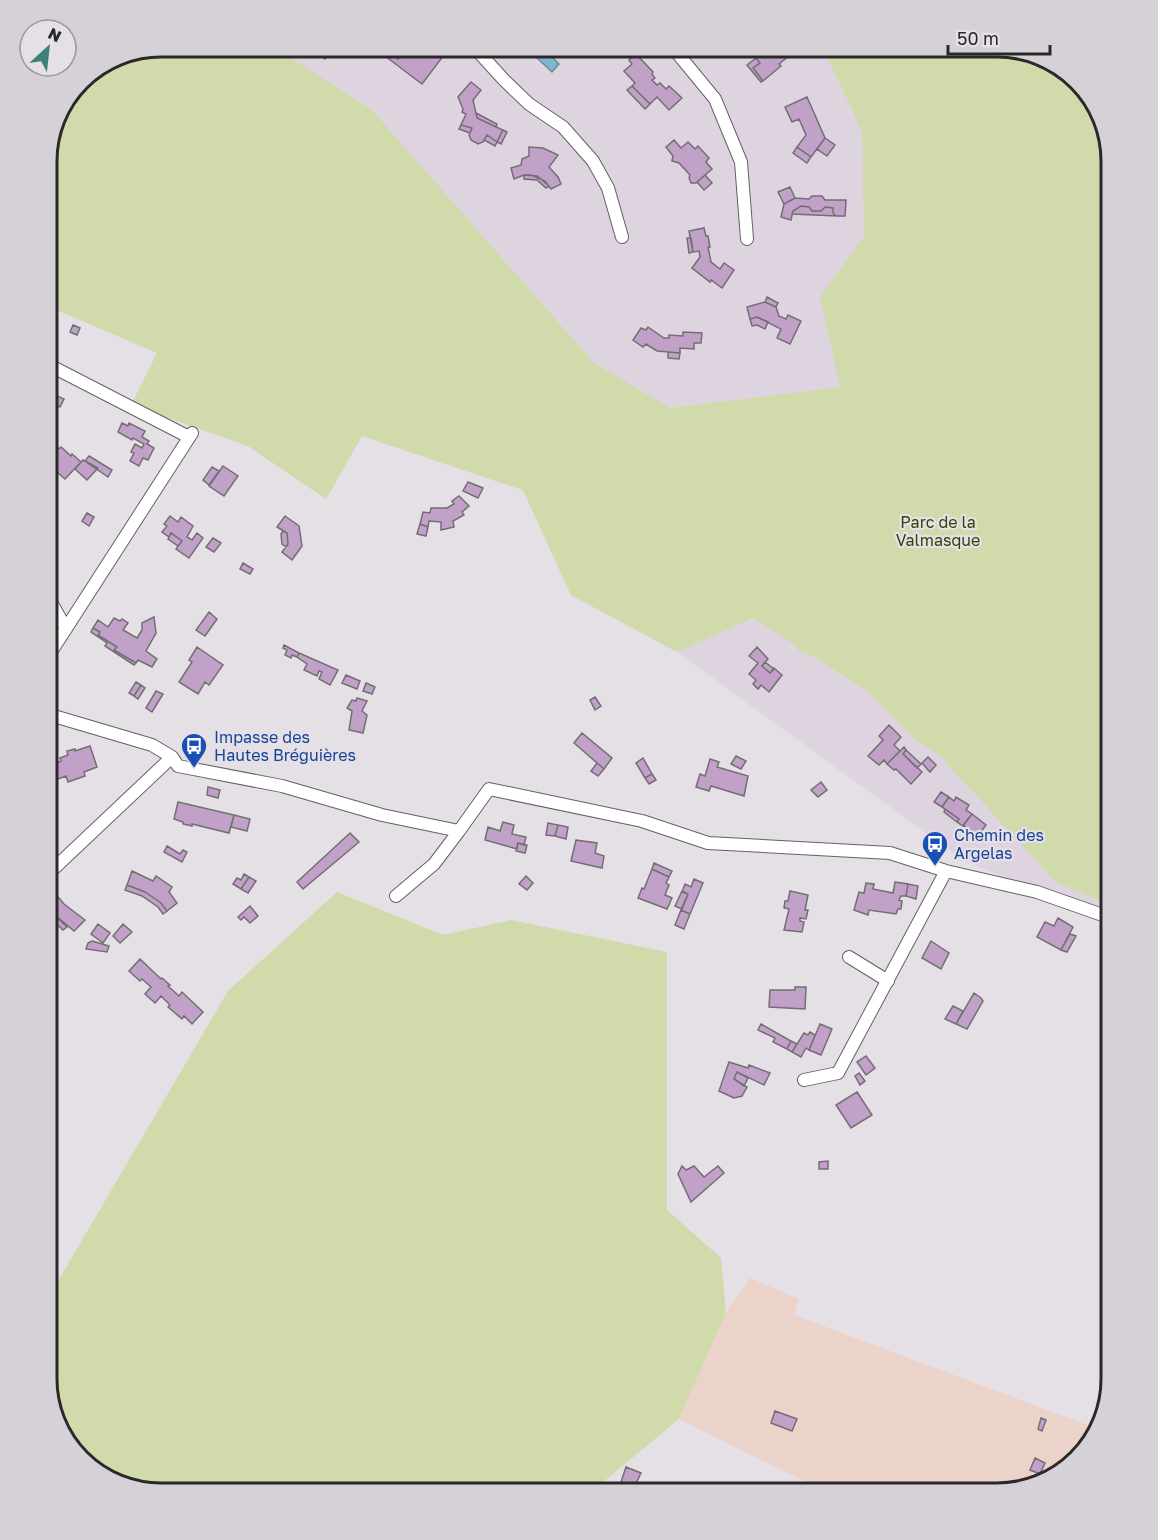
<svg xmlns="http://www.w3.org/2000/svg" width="1158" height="1540" font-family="'Golos Text',sans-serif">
<rect width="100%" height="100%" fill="#e5e0e6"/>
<path fill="#ded4e0" d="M161 47H1004L1054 62 1092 98 1111 161V918L1037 892 963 860 677 652 571 595 523 490 362 436 326 499 248 446 131 405 157 353 47 302V154L58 111 85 75Z"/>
<path fill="#ebd3c9" d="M750 1278 799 1299 794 1315 1098 1429 1096 1436 1060 1474 997 1493H828L679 1419 726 1313Z"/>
<path fill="#d1daab" d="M161 47H273L371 109 594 363 670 408 840 387 820 297 864 236 862 131 822 47H1004L1054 62 1092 98 1111 161V906L1056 882 939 755 913 738 868 692 814 657 799 651 792 643 753 618 677 652 571 595 523 490 362 436 326 499 248 446 131 405 157 353 47 306V154L58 111 85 75Z
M337 892 443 935 511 920 667 952V1210L721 1258 726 1313 679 1419 602 1483 603 1493H161L104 1478 66 1442 47 1379V1300L228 991Z"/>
<path fill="#7db8cb" stroke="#648d9b" stroke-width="1.5" d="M543 48 559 64 552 72 535 56Z"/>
<path fill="#c2a1c9" stroke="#726e73" stroke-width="1.5" d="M312 47H323L330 52 325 59 311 49Z
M386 47H400L393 55 398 59 408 47H413L428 57 436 47H441L447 51 422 84 381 53Z
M575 47H584L590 53 585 57Z
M770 47H781L789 56 779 64 781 66 763 81 753 68 760 63 756 58Z
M636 54 653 72 652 74 655 78 652 80 657 85 660 83 666 89 669 86 682 98 669 110 657 97 650 104 632 86 635 83 624 71 632 64 629 60Z
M756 58 760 63 753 68 763 81 761 82 747 65Z
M471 82 481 90 473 100 477 118 503 130 497 142 487 135 483 142 478 144 471 140 469 135 472 128 461 125 466 114 462 112 463 109 458 97Z
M632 86 650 104 645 109 627 90Z
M807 97 825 138 811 157 797 147 806 135 799 119 792 122 785 107Z
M476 113 497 124 496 127 477 118Z
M461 125 472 128 470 133 459 129Z
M503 130 507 132 501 144 497 142Z
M487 135 497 142 495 146 484 140Z
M825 138 835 145 827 156 817 149Z
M674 140 681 148 688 142 695 149 698 146 709 158 706 162 712 169 696 183H691L689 178 690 175 679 163 672 161 673 156 666 147Z
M529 147 543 148 558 155 549 167 558 177 561 184 551 189 545 181 531 175H524L514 179 511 168 521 165 522 159 529 156Z
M797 147 811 157 807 163 793 153Z
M524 175 537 176 549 186 546 188 537 180 524 179Z
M705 175 712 183 704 190 697 182Z
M790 187 795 198 784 204 778 192Z
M812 196H822L825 200H846L845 216H836L833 213V208L825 207 821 211H812L809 207 801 206 793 211 791 220 781 217 784 204 795 198 809 199Z
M801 206 809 207 812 211H821L825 207 833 208V213L836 216 792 214 793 211Z
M704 228 706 236H708L710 247H708L711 262 720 269 724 263 734 270 722 288 711 280 710 282 692 268 700 257 699 251 693 252 689 231Z
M687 238H691L693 252 689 253Z
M767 297 778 303 776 307 765 302Z
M765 302 776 307 779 316 786 319 788 315 801 321 790 344 777 338 781 329 757 317 750 319 747 307Z
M757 317 768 322 765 329 757 325 752 326 750 319Z
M73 325 80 328 77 335 70 332Z
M648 327 664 338H669V335L683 336V332L702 333 701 343H694V349L680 348V353L657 351 646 344 643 347 633 340 641 328 646 330Z
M668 352 680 353 679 359 668 358Z
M47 384 56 388 53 394 64 399 60 407 47 400Z
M122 423 128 426 129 423 145 431 142 437 149 441 147 444 154 448 148 460 143 458 139 466 130 461 134 453 131 452 135 444 142 448 144 444 133 438 132 440 118 432Z
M53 443 59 449 61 447 71 456 72 454 81 462 65 479 51 467 56 461 47 450Z
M89 456 112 470 108 477 85 461Z
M83 460 98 468 87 480 75 469Z
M223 466 238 476 224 496 209 486Z
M212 467 219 471 209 485 203 480Z
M468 482 483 488 478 498 463 491Z
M459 496 469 506 462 512 464 515 453 521 454 527 441 530V522L429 521 428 527 420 524 423 512 430 513 431 508H447L454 504 452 501Z
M87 513 94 517 89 526 82 521Z
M170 516 178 522 181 517 193 526 187 537 192 540 197 533 203 538 189 558 176 549 182 541 171 533 169 537 162 532 167 526 164 524Z
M285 516 299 526 302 546 292 560 282 552 288 544 287 533 277 527Z
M420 524 428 527 426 536 417 534Z
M283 531 287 533 288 544 286 547 282 544 281 534Z
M171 533 182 541 178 546 168 539Z
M213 538 221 543 214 552 206 547Z
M243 563 253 569 250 574 240 569Z
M209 612 217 619 205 636 196 630Z
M154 617 156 633 146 651 157 659 152 667 138 660 136 663 114 650 117 647 98 635 100 632 93 628 98 620 108 627 114 618 120 621 122 619 128 623 123 630 137 638 142 630V623Z
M93 628 100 632 98 635 117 647 114 650 136 663 134 665 105 646 107 643 91 632Z
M284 645 299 653 297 657 292 655 291 658 285 655 287 650 283 648Z
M197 647 223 665 209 685 205 682 198 694 179 682 192 662 189 660Z
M757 647 768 659 762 666 770 673 774 668 782 675 769 692 761 685 758 689 753 684 756 680 749 674 758 663 749 656Z
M299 653 338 670 330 685 319 679 322 672 319 671 317 676 304 670 307 664 297 657Z
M765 662 774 669 770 673 762 666Z
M346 675 360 681 357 689 342 683Z
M136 682 141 685 134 696 129 693Z
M366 683 375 687 372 694 363 691Z
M141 685 145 688 138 699 134 696Z
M156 691 163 694 152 712 146 708Z
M595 697 601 706 595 710 590 700Z
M357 698 367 701 362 711 367 715 363 733 349 730 352 711 347 708 352 700 356 701Z
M889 725 901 737 894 745 900 751 887 764 884 760 879 765 868 756 883 740 879 736Z
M582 733 612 758 604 769 574 743Z
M90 746 97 767 84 772 85 776 68 782 66 776 55 780 54 778 47 780V767L61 761 60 758 68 755 67 751 75 749V751Z
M904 747 906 750 903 754 922 772 911 784 896 769 894 770 887 764Z
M906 750 921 764 917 768 903 754Z
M736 756 746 761 741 769 731 764Z
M928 757 936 765 930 772 922 763Z
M643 758 652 774 645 778 636 763Z
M710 759 719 762 717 767 748 776 744 796 711 786 709 791 696 787 700 774 705 776Z
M597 763 604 769 598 776 591 771Z
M652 774 656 780 649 784 645 778Z
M821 782 827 790 818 797 811 790Z
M208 787 220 790 218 798 207 795Z
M941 792 949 797 942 807 934 802Z
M949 797 954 801 956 797 969 805 966 810 972 814 963 826 957 822 959 819 942 807Z
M178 802 234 815 229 833 192 824V826L183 824V822L174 819Z
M945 809 959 819 957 822 944 812Z
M972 814 986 825 978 836 963 825Z
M234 815 250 819 247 831 231 827Z
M503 822 514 825 512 834 526 837 524 845 518 843 517 849 485 840 488 827 500 831Z
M548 823 558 825 555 836 546 835Z
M558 825 568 827 566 839 555 836Z
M350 833 359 842 303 889 297 882Z
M576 840 597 843 595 853 604 856 602 868 571 861Z
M518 843 527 845 525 853 516 851Z
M167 846 180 854 183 850 187 852 182 862 164 852Z
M654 863 672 871 669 877 652 869Z
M652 869 669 877 666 883 669 885 665 895 672 898 667 909 638 898 642 888 644 889Z
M132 871 153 881 156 876 172 887 169 892 177 903 167 911 161 903 145 892 127 885Z
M244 874 249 877 241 889 233 884 237 878 241 880Z
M526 876 533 883 527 890 519 884Z
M249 877 256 881 248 893 241 889Z
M694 879 703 883 690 914 681 910 688 894 682 892 685 884 691 887Z
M895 882 908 884 906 896H901L899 900 902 901 901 909H898L896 914 869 910 868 915 854 910 859 892 864 893 866 883 874 884 873 889 893 893Z
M908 884 918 886 916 899 906 896Z
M127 885 145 892 161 903 167 911 163 914 158 907 142 896 125 890Z
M682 891 688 894 682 909 675 906Z
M790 891 808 895 805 910H808L806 919 800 918V921L804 922 802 932 784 930 789 909 784 908 785 901H788Z
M54 892 64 904 85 920 74 931 49 910 50 909 47 906V900Z
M250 906 258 916 250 923 244 917 241 920 238 917Z
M49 910 67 927 63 930 47 915Z
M681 910 690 914 684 929 675 925Z
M1058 918 1073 927 1061 950 1037 937 1045 922 1054 926Z
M98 924 110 933 103 943 91 934Z
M123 924 132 932 120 943 113 936Z
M1070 934 1076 936 1067 952 1061 950Z
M92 941 109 946 107 952 86 949 88 943Z
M931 941 949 953 941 969 922 958Z
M140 959 161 979 162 978 170 985 168 986 179 996 182 992 203 1012 192 1024 184 1016 182 1019 168 1007 170 1005 161 996 155 1003 145 994 151 987 142 979 140 981 129 971Z
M795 987H806L805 1009 769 1007 770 990H795Z
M974 993 981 998 983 1001 967 1029 956 1024Z
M953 1006 963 1011 956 1024 945 1019Z
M47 1020 55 1025 48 1038H47Z
M761 1024 791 1041 787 1049 773 1042 775 1038 758 1030Z
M820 1024 832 1029 821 1055 809 1050Z
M810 1032 815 1035 809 1050 806 1048 801 1057 792 1052 804 1033 808 1035Z
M791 1041 797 1044 792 1052 787 1049Z
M866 1056 875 1068 866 1075 857 1062Z
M729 1062 748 1068 749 1065 770 1073 764 1085 737 1072 734 1079 747 1087 742 1096 734 1098 719 1091Z
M737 1072 748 1078 744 1086 734 1079Z
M859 1073 865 1081 860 1085 855 1076Z
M857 1092 872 1115 851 1128 836 1105Z
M828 1161V1169H819V1162Z
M682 1166 686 1170 694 1166 704 1177 718 1166 724 1173 691 1202 678 1174Z
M775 1411 797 1419 792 1431 771 1423Z
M1041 1418 1046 1420 1042 1431 1038 1429Z
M1035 1458 1045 1463 1040 1474 1030 1470Z
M626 1467 641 1473 634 1488 621 1482Z"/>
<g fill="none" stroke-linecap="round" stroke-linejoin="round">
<g stroke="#656066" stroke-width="14">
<path id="minor" d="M474 47 504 80 529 104 563 127 593 161 608 188 622 237
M669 47 678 54 715 99 741 162 747 239
M47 364 189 437
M47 601 52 604 66 629
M47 658 192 433
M47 714 152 745 172 757
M47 875 172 757 178 766 282 786 382 815 459 831 489 789 642 821 708 843 890 853 946 871 1037 892 1111 918
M396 896 434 864 459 831
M849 957 888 981
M804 1080 838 1073 946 871"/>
</g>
<use href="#minor" stroke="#fff" stroke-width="12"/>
</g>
<defs>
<g id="bus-pin" transform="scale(1.35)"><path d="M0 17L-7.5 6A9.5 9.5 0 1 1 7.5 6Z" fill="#1a4fb4" stroke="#e5e0e6"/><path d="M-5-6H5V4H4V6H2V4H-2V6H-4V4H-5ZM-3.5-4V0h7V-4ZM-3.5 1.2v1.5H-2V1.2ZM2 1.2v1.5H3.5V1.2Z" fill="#fff"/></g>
</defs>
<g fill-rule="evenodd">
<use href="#bus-pin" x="194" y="746"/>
<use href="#bus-pin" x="935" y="844"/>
</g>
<g text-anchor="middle" stroke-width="4.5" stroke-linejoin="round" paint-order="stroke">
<g font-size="16" fill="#394006" stroke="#e5e0e6">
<text x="938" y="528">Parc de la<tspan x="938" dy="18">Valmasque</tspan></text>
</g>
<g font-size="16" fill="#164399" stroke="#e5e0e6" text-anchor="start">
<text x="214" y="743">Impasse des<tspan x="214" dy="18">Hautes Bréguières</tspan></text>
<text x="954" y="841">Chemin des<tspan x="954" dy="18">Argelas</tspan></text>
</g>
</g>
<path d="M0 0H1158V1540H0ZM161 57H997A104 104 0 0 1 1101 161V1379A104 104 0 0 1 997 1483H161A104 104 0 0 1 57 1379V161A104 104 0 0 1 161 57Z" fill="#d6d1d7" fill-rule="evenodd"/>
<path fill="none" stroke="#2a282a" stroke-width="3" d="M161 57H997A104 104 0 0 1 1101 161V1379A104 104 0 0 1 997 1483H161A104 104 0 0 1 57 1379V161A104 104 0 0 1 161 57Z"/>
<g transform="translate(48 48) rotate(27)"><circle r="28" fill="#e5e0e6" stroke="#9a969b" stroke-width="1.5"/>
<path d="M0-4.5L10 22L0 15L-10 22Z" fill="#3c8279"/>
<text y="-9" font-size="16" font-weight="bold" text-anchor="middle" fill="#2a282a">N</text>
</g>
<path d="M948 45v9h102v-9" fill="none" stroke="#2a282a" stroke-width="3"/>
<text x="957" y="45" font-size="18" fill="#2a282a" stroke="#e5e0e6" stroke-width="4.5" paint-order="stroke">50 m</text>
</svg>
